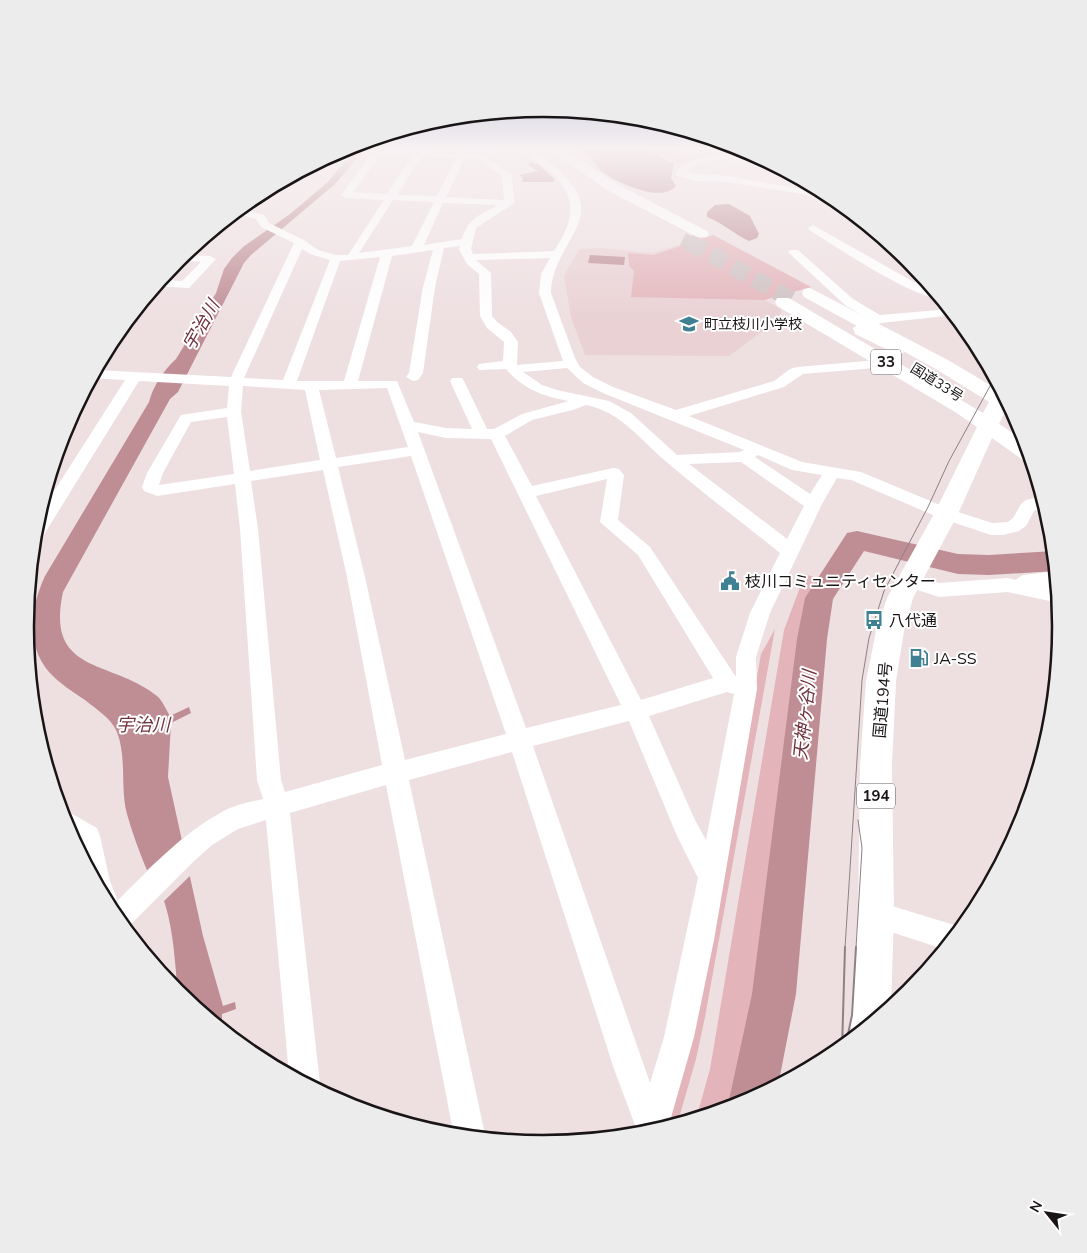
<svg xmlns="http://www.w3.org/2000/svg" width="1087" height="1253" font-family="'Nunito Sans','Noto Sans JP',sans-serif">
<rect width="100%" height="100%" fill="#eedfe1"/>
<path fill="#e9d1d4" d="M713 235 811 287 765 300 781 309 780 318 729 356 585 355 571 317 564 276 579 249 601 248 652 253Z"/>
<path fill="#e3b5bb" d="M658 148H666L691 159 682 164 657 153 655 149Z
M713 235 811 287 764 300 631 297 634 271 629 266 628 253 654 255Z
M805 574 819 579V584L801 648 771 877 761 924 750 1024 735 1104 734 1108 696 1119 710 1069 784 630Z
M775 629 705 1017 696 1059 677 1125 665 1129C708 973 732 812 761 654Z"/>
<path fill="#c18f97" d="M578 148H655L653 152 674 164 671 178 676 186C661 204 615 182 600 170 597 167 596 163 593 160 590 155 583 151 578 148Z
M531 162 541 166 555 180 552 182H522L523 178 519 175 538 171 528 165Z
M729 204 750 216 759 234 757 238 749 241C734 234 723 223 707 217V212L715 205Z"/>
<path fill="#bf8e95" d="M356 148H366L335 184 251 255 244 263 178 392 170 399 63 592C45 675 111 659 157 696 163 701 166 710 170 716L189 707 191 713 171 723 168 777 203 936 223 1006 235 1002 236 1009 222 1014V1031L178 994C175 965 174 933 165 904 162 891 151 880 146 868 139 851 132 832 127 814 120 788 127 758 117 732 111 718 96 709 85 700 73 692 59 683 49 672 25 644 31 606 45 576L149 402C153 386 164 370 176 359L216 293 224 269 232 258 243 247 290 214 328 182Z
M590 255 625 257 624 265 588 263Z"/>
<path fill="#eedfe1" d="M184 837 193 873 162 903 145 872Z"/>
<g fill="none" stroke-linecap="round" stroke-linejoin="round">
<path fill="#bf8e95" fill-rule="evenodd" d="M857 531 958 554 989 555 1055 551 1056 571 989 575 958 574 864 551 833 599 827 639 796 994 778 1086 742 1106 732 1109 729 1100 752 994 797 639 805 598 847 533Z"/>
<path stroke="#cec1c2" stroke-width="13" stroke-dasharray="13 7" stroke-linecap="butt" d="M683 239 691 243"/>
<path stroke="#cec1c2" stroke-width="17" stroke-dasharray="17 8" stroke-linecap="butt" d="M689 242 792 300"/>
<path fill="#fff" fill-rule="evenodd" d="M376 148 416 151 418 148H426L424 152 458 153 461 148H469L467 154H483L496 148H507L488 159 512 175 514 203 476 228 471 249 473 254 554 251C575 219 579 195 547 169 538 162 527 156 519 148 533 147 544 158 555 167 616 217 551 241 551 293L575 358 580 367 593 377 613 387 676 410 774 381 790 369 797 367 878 360 890 351 855 334 853 328 868 319 845 305 790 254 788 252 790 250H798L853 299 880 315 950 309 955 315 881 323 867 329 898 344 905 351 887 367 803 374 784 387 689 416 802 462 861 472 952 510 992 523 1008 522 1013 518 1021 504 1026 500 1043 496 1046 506 1034 511 1026 526 1019 531 1003 535H991L940 518 851 480 837 478 822 504 770 613 756 657 757 689 714 940 694 1037 668 1128 637 1136 636 1128 614 1069 512 752 409 780 486 1139 454 1136 386 785 290 813 320 1084 318 1091 289 1075 266 820 238 829 212 845 193 862 125 930 112 914 78 851 77 843C67 837 63 821 60 811L63 809 97 828 100 836 110 881 117 899 116 902C149 870 181 834 222 812 234 805 250 802 263 799L257 780 240 529 235 484 157 496 144 491 142 487 147 473 181 415 227 408 229 386 139 381 40 541 34 543 37 518 125 380 91 378 96 370 231 377 294 243 261 227 256 219 234 213 239 209 264 215 269 223 304 240 318 250 336 255H348L384 200 346 198 341 195ZM380 155 412 156 387 194 353 192ZM421 157 456 158 437 196 397 195ZM464 159H479L502 176 504 200 446 197ZM393 200 434 202 412 246 359 253ZM443 203 498 205C479 216 469 217 462 239L424 245ZM460 246 459 249 467 264 479 274 480 316 487 328 504 342 503 361 479 364 477 367 479 370 506 369C523 389 544 397 569 401L522 414 494 429H487L464 381 462 378H452L450 381 472 429 446 428 414 422 397 381H358L392 256 433 250 423 287 409 373 406 377 413 381 418 380 423 373 435 287 444 248ZM302 249 310 254 330 260 283 380 244 378ZM380 257 344 381H297L340 261ZM550 258 541 274 539 293 563 361 517 365 518 342 511 332 497 322 492 316 491 273 476 260ZM567 368 583 383 603 393 744 450 740 452 677 455 631 413 609 401 557 390 542 385 523 372ZM243 386 305 390 320 460 250 471 241 412ZM387 388 408 447 336 458 319 390ZM586 405C622 412 642 442 669 464 705 495 743 523 780 553L750 613 736 657V677L650 547 618 520 624 475 619 469 613 468 532 486 505 436 532 420 573 410ZM227 417 234 474 159 485 163 473 191 422ZM418 432 446 438 491 439 621 705 526 728ZM758 455 792 470 822 475 810 494 755 457ZM411 456 506 734 405 760 365 577 338 467ZM741 462 804 506 787 539 689 464ZM323 470 347 577 382 765 285 792 281 780 258 529 251 481ZM607 479 600 522 638 555 713 678 641 700 536 496ZM727 692 734 694 706 840 695 820 649 716ZM629 721 677 836 698 878 664 1037 650 1083 533 746Z
M732 154 759 157 769 162C743 166 706 148 686 173L728 176 829 194 838 200 728 182 696 181 676 175 678 169C695 157 712 154 732 154Z
M813 225 912 281 934 289 941 298C915 300 835 246 809 230L808 228Z
M183 255 210 256 216 259 189 288 155 286 161 280 182 281 201 262 177 260Z
M1057 571 1058 585 1046 586 1058 589 1059 603 1008 592 939 597 902 585 900 580 902 575 909 573 939 583 1008 578 1015 580 1023 575Z
M876 901 954 925 963 929 946 950 876 927 867 923 863 914 867 905Z"/>
<path fill="#fff" fill-rule="evenodd" d="M548 148H562L617 184 707 231 709 234 707 237H697L607 190Z
M810 288 948 360 1005 394 1014 412H1005L999 424 1027 442 1033 461 1023 460 992 438 958 514 913 598 904 631 896 681 892 765 894 914 891 1009 855 1038 850 1026 858 914 860 765 866 681 876 631 887 598 934 514 977 427 955 412 777 306 775 302 777 298H789L983 413 989 402 934 368 804 297 802 293 804 289Z"/>
<path stroke="#8c8283" stroke-width="1" d="M845 948 862 680 869 638 884 591 928 507 949 461 995 377
M856 948 862 848 858 820"/>
<path stroke="#8c8283" stroke-width="2" d="M847 1039 852 1015 856 947
M842 1049 845 947"/>
</g>
<linearGradient id="sky" x2="0" y2="1"><stop stop-color="#97a5c7"/><stop offset="0.46" stop-color="#f7f1f2"/><stop offset="1" stop-color="#f7f1f2" stop-opacity="0"/></linearGradient>
<rect width="1087" height="323" fill="url(#sky)"/>
<defs>
<g id="school-bare" transform="scale(1.5)"><path d="M0-5L7-2L0 1L-7-2ZM-4 1L0 2.5L4 1V4Q0 6-4 4Z" fill="#3f8093" stroke="#fff" stroke-width="2.5" paint-order="stroke"/></g>
<g id="civic-bare" transform="scale(1.5)"><path d="M-.6-6.5H3V-4.5H.6V-3L4-1V1h2V6H-6V1h2V-1L-.6-3ZM-1.2 2.5V6h2.4V2.5Z" fill="#3f8093" stroke="#fff" stroke-width="2.5" paint-order="stroke"/></g>
<g id="bus-bare" transform="scale(1.5)"><path d="M-5-6H5V4H4V6H2V4H-2V6H-4V4H-5ZM-3.5-4V0h7V-4ZM-3.5 1.2v1.5H-2V1.2ZM2 1.2v1.5H3.5V1.2Z" fill="#3f8093" stroke="#fff" stroke-width="2.5" paint-order="stroke"/></g>
<g id="fuel-bare" transform="scale(1.5)"><path d="M-5.5-6h7V0h2V4h1.3V-2.5L3-4.5l.8-.8L6-3V5H2.5V1h-1V6h-7ZM-4.2-4.7v3.2H.2V-4.7Z" fill="#3f8093" stroke="#fff" stroke-width="2.5" paint-order="stroke"/></g>
</defs>
<g fill-rule="evenodd">
<use href="#school-bare" x="689" y="324"/>
<use href="#civic-bare" x="730" y="581"/>
<use href="#bus-bare" x="874" y="620"/>
<use href="#fuel-bare" x="919" y="658"/>
</g>
<g text-anchor="middle" stroke-width="4" stroke-linejoin="round" paint-order="stroke">
<g font-size="14" fill="#191415" stroke="#fff" text-anchor="start">
<text x="704" y="329">町立枝川小学校</text>
</g>
<g font-size="14" fill="#191415" stroke="#fff">
<text transform="translate(937 382) rotate(32)" y="5">国道33号</text>
</g>
<g fill="#fff" stroke="#5e5a5b" stroke-width="1">
<rect x="871" y="349.5" width="30" height="25" rx="4"/>
<rect x="857" y="783.5" width="38" height="25" rx="4"/>
</g>
<g font-size="15" font-weight="bold" fill="#191415">
<text x="886" y="367">33</text>
<text x="876" y="801">194</text>
</g>
<g font-size="16" fill="#191415" stroke="#fff" text-anchor="start">
<text x="745" y="587">枝川コミュニティセンター</text>
<text x="889" y="626">八代通</text>
<text x="934" y="664">JA-SS</text>
</g>
<g font-size="16" fill="#191415" stroke="#fff">
<text transform="translate(882 700) rotate(-85)" y="6">国道194号</text>
</g>
<g font-size="18" font-style="italic" fill="#72323f" stroke="#fff">
<text transform="translate(201 325) rotate(-60)" y="6">宇治川</text>
<text transform="translate(805 715) rotate(-84)" y="6">天神ヶ谷川</text>
<text x="143" y="731">宇治川</text>
</g>
</g>
<path d="M0 0H1087V1253H0ZM34 626a509 509 0 1 1 1018 0a509 509 0 1 1-1018 0Z" fill="#edecec" fill-rule="evenodd"/>
<path fill="none" stroke="#191415" stroke-width="2.5" d="M34 626a509 509 0 1 1 1018 0a509 509 0 1 1-1018 0Z"/>
<g transform="translate(1047 1213) rotate(300)" stroke="#ffffff" stroke-width="4" paint-order="stroke">
<path d="M0-4L9 19L0 12L-9 19Z" fill="#191415"/>
<text y="-8" font-size="14" font-weight="bold" text-anchor="middle" fill="#191415">N</text>
</g>
</svg>
